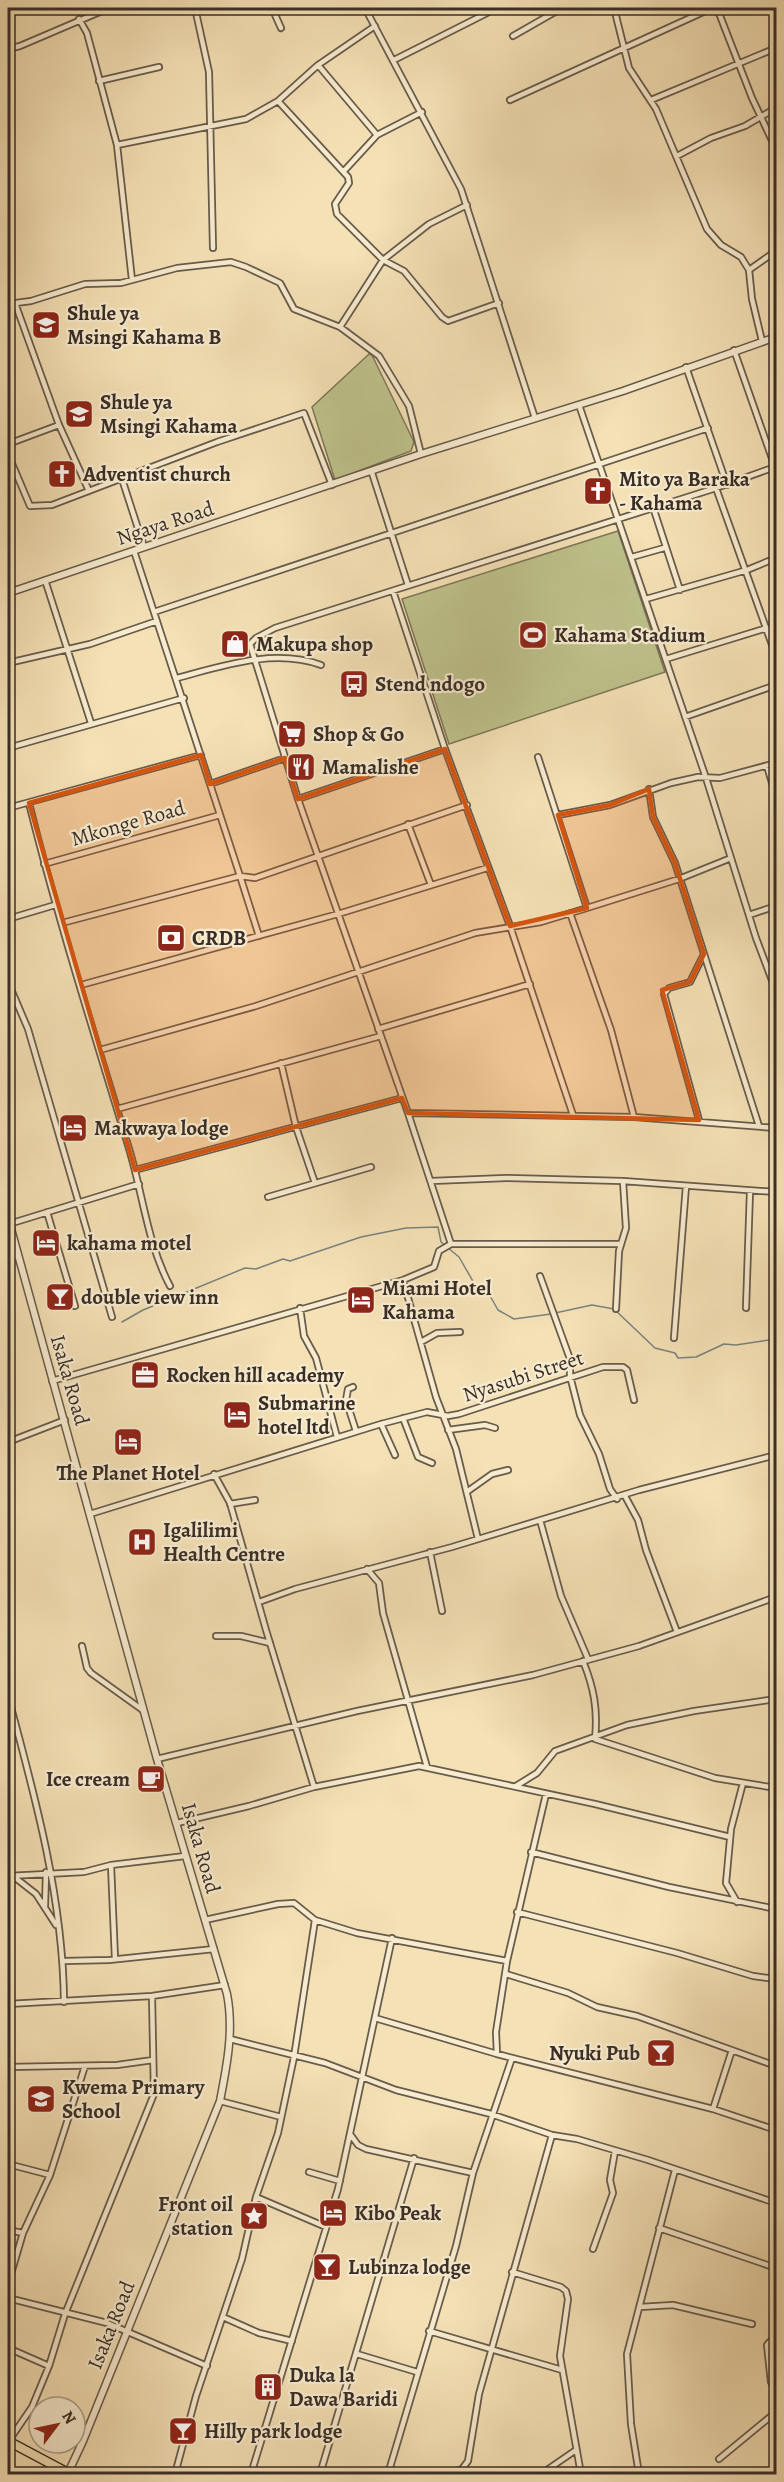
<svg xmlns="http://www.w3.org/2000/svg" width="784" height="2482" font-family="Alegreya,serif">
<rect width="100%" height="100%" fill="#f5e1b6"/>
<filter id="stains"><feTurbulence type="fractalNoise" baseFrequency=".00333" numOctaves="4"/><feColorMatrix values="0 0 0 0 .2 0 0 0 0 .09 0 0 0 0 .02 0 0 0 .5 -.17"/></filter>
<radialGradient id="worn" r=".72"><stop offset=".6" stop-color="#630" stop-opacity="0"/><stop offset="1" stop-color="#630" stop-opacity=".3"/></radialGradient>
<path fill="#bec28c" stroke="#7c785a" stroke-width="1.5" d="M369 354 372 355 414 442 411 451 335 480 312 407Z
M618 531 665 672 449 744 402 599Z"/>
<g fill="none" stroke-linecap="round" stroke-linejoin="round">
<path stroke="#78837f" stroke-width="1.5" d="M555 1313 592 1305 614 1309 655 1348 675 1353 678 1358 696 1357 724 1344 736 1345 776 1339
M122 1322 143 1310 245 1268 256 1269 283 1259 290 1261 361 1237 406 1228 438 1227 441 1242 459 1257 478 1290 489 1294 498 1310 514 1319 551 1314"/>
<g stroke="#685b4b" stroke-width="8">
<path id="minor" d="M195 8 209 72 213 248
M272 8 281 28
M365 8 461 189 535 418
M614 8 629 68 656 109 707 229 721 245 741 257 749 270 752 299 762 341
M717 8 752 98 776 149
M79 19 87 33 117 145
M513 36 562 8
M8 49 20 46 109 8
M394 60 497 8
M318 65 377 135 344 171
M99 81 159 67
M510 100 712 8
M651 100 776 48
M278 101 348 177 349 183 335 204 337 214 383 260 404 271 442 317 448 321 499 303
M377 135 422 112
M677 156 711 138 745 126 776 108
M749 270 776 251
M132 280 117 145 246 119 278 101 318 65 375 26
M15 303 59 425 89 491
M8 304 31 301 85 284 121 283 177 268 231 262 246 267 280 283 294 309 340 327 379 356 409 406 421 454
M340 327 383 260 429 224 467 205
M734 350 776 470
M686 367 727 485
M579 405 706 778 756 938 776 991
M8 444 59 425
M8 454 30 506 52 505 217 442 304 413 332 485
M372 473 408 585
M122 479 144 547
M716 488 776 656
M653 507 680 590
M134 551 240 876 255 878 467 805
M632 557 664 548
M45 580 91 723
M393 591 445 749 510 926 573 1115
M646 599 747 570 776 558
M154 612 708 428
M666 659 767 628
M8 663 90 644 157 621
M177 678C223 666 274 648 321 665
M685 717 776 685
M8 748 184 698
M538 757 587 908
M767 766 776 796
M210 784 285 758
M649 789 653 817 675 863 759 1126
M298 799 445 749
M29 803C58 920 95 1036 130 1152 143 1196 148 1245 170 1286
M8 808 201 755
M558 815 610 805 671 783 698 777 720 778 776 763
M408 824 431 885
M44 864 220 815
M570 913 611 1030 634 1117
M749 915 776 906
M8 919 55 905
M62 923 240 876 259 936
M8 982 28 1029 112 1317
M81 985 338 914 487 868
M378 1029 530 984
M100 1050 256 1006 475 933 541 922 587 908 679 879 731 858
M281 1063 296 1127 315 1183
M117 1109 381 1036
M408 1113 634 1117 776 1128
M699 1120 664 994 669 988 690 982 704 954
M135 1170 402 1098
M431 1181 506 1178 623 1181 776 1192
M268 1197 371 1167
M47 1212 75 1306
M9 1224 139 1184
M451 1244H621
M8 1259 17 1256
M540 1276 570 1359V1376L580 1415 599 1454 610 1489 617 1499
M403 1280 436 1397 456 1449 478 1539
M300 1308 304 1336 316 1358 337 1437
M746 1308 750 1191
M616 1309 619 1251 626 1228 623 1181
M674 1338 686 1186
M421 1342 437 1333 460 1332
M52 1381 403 1280 434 1267 439 1251 451 1244 408 1113 298 799 250 644 256 638 275 628 716 488 775 467
M353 1387 348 1389 346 1400 356 1431
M403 1418 418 1457 432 1463
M381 1424 395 1455
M448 1430 485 1425 495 1428
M8 1442 65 1420
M214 1474 230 1503 266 1630 314 1787
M468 1491 492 1474 508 1470
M625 1496 638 1520 646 1550 677 1632
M230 1504 255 1500
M90 1514 381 1424 427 1412 448 1416 459 1414 603 1367H623L627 1370 634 1400
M540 1520 561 1596 588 1659
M430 1552 442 1611
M367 1569 379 1583 383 1613 427 1767
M259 1602 295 1589 452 1547 639 1490 776 1455
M216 1636H241L270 1643
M82 1646 87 1668 91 1673 144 1711
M583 1661C594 1688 598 1710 595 1739L715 1778 776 1788
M8 1696C35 1796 63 1898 64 2002
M157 1759 357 1711 533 1675 639 1646 776 1597
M516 1786 537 1773 555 1751 627 1725 694 1711 776 1699
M177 1823 249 1806 314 1787 419 1766 595 1804 730 1837
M531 1852 669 1887 776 1909
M111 1865 115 1959
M8 1876 84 1872 111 1865 185 1856
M13 1876 36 1894 56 1925
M737 1902 726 1883 731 1829 743 1783
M45 1906 46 1872
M517 1912 677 1953 753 1976 776 1979
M205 1920 278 1904 294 1903 315 1920 357 1933 507 1961
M64 1961 109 1960 214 1949
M506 1974 568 1993 597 2007 637 2016 776 2066
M8 2004 152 1996 225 1985
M375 2018 497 2054 713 2109 776 2130
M230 2039 325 2063 396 2090 491 2114 552 2135 577 2139 648 2160 776 2203
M497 2054 496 2032 507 1961 546 1794
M8 2067 117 2065 153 2060
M220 2101 281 2117
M713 2109 732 2050
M350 2134 358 2145 366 2149 473 2173
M8 2164 50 2175
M309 2172 340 2181
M256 2197 326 2227
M659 2228 776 2268
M8 2230 23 2233
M593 2249 613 2193 610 2180 615 2151
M512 2272 561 2287 566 2291 568 2299 560 2356 581 2474
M8 2284 23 2233 50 2175 85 2066
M8 2298 107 2323 207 2366
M640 2307 673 2305 752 2324
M223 2317 259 2333 292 2341
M429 2331 562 2370
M776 2335 767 2345 771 2382 776 2392
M8 2348 49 2366
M357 2354 417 2372
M8 2442 32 2407 49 2366 65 2314 154 2094 152 1996
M719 2459 776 2412
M175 2474 196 2396 242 2259 256 2197 278 2133 294 2057 315 1920
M251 2474 338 2189 392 1938
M320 2474 414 2158
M388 2474 456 2246 473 2173 512 2058
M445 2474 462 2469 468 2461 479 2394 552 2135
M541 2474 576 2450
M639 2474 631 2424 627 2354 675 2170"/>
</g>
<g stroke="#685b4b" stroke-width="9">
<path id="tertiary" d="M8 593 421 454 623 391 776 337
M8 1218 157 1759 227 1994C234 2030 227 2065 220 2101L83 2441 68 2473"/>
</g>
<g stroke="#392e27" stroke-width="11">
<path id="trunk" d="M8 2441 70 2474"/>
</g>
<use href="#minor" stroke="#f8ecd0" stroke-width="4.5"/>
<use href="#tertiary" stroke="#f8ecd0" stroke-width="6"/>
<use href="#trunk" stroke="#f5e1b6" stroke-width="8"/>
</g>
<path fill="#d6550f" fill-opacity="0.2" stroke="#d6550f" stroke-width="4.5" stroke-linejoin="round" d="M445 749 510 926 587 908 558 815 610 805 649 789 653 817 675 863 704 954 690 982 662 990 699 1120 408 1113 402 1098 135 1170 29 803 201 755 210 784 285 758 298 799Z"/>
<defs>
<g id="school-square" transform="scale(1.5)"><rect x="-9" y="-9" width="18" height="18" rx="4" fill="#8f2418" stroke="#f8ecd0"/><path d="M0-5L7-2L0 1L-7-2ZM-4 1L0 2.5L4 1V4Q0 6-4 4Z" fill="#fff"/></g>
<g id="church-square" transform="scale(1.5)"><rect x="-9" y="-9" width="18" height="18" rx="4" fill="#8f2418" stroke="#f8ecd0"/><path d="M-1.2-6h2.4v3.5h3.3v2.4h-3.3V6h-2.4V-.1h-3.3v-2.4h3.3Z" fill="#fff"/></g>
<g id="stadium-square" transform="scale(1.5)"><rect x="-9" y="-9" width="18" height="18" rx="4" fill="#8f2418" stroke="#f8ecd0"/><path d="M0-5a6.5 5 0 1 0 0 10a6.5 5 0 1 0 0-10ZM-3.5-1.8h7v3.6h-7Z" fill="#fff"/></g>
<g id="shop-square" transform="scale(1.5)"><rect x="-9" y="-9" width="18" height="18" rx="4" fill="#8f2418" stroke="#f8ecd0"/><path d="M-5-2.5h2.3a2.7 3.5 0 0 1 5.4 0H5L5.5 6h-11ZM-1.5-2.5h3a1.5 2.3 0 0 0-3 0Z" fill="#fff"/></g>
<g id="bus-square" transform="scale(1.5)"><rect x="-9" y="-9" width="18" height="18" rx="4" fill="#8f2418" stroke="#f8ecd0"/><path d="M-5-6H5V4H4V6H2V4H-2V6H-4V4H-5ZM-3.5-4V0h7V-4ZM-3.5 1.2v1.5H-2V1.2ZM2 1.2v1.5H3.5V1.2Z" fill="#fff"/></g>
<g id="supermarket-square" transform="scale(1.5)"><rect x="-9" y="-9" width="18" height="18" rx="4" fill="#8f2418" stroke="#f8ecd0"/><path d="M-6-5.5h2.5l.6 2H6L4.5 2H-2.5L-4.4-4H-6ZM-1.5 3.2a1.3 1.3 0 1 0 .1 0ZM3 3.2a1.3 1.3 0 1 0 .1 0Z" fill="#fff"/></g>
<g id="restaurant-square" transform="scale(1.5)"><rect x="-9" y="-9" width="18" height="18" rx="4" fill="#8f2418" stroke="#f8ecd0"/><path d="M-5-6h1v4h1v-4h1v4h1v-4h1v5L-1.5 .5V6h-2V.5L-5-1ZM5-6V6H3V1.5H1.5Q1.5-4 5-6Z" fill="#fff"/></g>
<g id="bank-square" transform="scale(1.5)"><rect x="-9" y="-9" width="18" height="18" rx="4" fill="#8f2418" stroke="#f8ecd0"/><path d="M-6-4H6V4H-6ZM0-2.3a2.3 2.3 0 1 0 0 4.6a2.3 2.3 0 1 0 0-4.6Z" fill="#fff"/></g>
<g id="hotel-square" transform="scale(1.5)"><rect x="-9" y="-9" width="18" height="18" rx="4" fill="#8f2418" stroke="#f8ecd0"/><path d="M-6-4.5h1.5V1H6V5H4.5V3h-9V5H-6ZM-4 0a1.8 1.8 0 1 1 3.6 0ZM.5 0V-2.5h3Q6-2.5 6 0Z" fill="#fff"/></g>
<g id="bar-square" transform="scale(1.5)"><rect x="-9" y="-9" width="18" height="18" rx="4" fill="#8f2418" stroke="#f8ecd0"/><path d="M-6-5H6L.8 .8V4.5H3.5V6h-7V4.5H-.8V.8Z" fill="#fff"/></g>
<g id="office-square" transform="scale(1.5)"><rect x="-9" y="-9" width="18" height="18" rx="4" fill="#8f2418" stroke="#f8ecd0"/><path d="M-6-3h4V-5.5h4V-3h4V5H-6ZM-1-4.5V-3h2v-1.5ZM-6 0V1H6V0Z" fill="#fff"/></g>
<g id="hospital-square" transform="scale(1.5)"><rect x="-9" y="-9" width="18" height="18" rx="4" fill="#8f2418" stroke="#f8ecd0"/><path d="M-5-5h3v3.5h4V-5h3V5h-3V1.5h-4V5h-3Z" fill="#fff"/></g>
<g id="cafe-square" transform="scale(1.5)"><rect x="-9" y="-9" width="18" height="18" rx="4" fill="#8f2418" stroke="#f8ecd0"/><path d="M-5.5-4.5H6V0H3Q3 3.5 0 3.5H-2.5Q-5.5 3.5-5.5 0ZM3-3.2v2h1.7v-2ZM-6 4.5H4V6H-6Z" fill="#fff"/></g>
<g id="sight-square" transform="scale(1.5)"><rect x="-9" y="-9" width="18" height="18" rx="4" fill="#8f2418" stroke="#f8ecd0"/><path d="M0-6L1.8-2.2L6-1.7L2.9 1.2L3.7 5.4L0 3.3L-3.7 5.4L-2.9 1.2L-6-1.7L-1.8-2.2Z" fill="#fff"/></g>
<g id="building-square" transform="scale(1.5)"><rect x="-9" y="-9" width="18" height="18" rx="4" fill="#8f2418" stroke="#f8ecd0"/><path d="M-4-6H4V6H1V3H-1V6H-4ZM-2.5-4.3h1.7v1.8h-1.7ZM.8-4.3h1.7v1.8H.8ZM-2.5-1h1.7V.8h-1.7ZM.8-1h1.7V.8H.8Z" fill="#fff"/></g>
</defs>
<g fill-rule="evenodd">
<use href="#school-square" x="46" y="325"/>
<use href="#school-square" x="79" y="414"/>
<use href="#church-square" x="62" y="474"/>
<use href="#church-square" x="598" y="491"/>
<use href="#stadium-square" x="533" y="635"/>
<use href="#shop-square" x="235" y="644"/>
<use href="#bus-square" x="354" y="684"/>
<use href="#supermarket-square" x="292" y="734"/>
<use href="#restaurant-square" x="301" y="767"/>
<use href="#bank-square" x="171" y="938"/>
<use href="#hotel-square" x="73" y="1128"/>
<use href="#hotel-square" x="46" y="1243"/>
<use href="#bar-square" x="60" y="1297"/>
<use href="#hotel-square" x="361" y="1300"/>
<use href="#office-square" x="145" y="1375"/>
<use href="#hotel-square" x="237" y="1415"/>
<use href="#hotel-square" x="128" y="1442"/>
<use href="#hospital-square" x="142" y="1542"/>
<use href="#cafe-square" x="151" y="1779"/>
<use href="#bar-square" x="661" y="2053"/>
<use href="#school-square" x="41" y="2099"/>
<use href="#hotel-square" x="333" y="2213"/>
<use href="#sight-square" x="254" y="2216"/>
<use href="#bar-square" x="327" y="2267"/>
<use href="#building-square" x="268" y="2387"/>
<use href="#bar-square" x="183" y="2431"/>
</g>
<g text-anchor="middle" stroke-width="4.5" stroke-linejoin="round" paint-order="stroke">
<g font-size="21" font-weight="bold" fill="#392e27" stroke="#f8ecd0" text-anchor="start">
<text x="67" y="320">Shule ya<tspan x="67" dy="24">Msingi Kahama B</tspan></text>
<text x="100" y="409">Shule ya<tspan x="100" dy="24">Msingi Kahama</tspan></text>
<text x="83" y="481">Adventist church</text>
<text x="619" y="486">Mito ya Baraka<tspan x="619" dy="24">- Kahama</tspan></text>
<text x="554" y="642">Kahama Stadium</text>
<text x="256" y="651">Makupa shop</text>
<text x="375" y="691">Stend ndogo</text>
<text x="313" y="741">Shop &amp; Go</text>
<text x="322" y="774">Mamalishe</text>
<text x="192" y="945">CRDB</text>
<text x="94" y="1135">Makwaya lodge</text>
<text x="67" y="1250">kahama motel</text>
<text x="382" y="1295">Miami Hotel<tspan x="382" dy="24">Kahama</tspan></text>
<text x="81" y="1304">double view inn</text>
<text x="166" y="1382">Rocken hill academy</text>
<text x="258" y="1410">Submarine<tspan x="258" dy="24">hotel ltd</tspan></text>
<text x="128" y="1480" text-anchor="middle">The Planet Hotel</text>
<text x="163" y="1537">Igalilimi<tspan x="163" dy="24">Health Centre</tspan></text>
<text x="130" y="1786" text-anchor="end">Ice cream</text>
<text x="640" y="2060" text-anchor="end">Nyuki Pub</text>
<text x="62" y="2094">Kwema Primary<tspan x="62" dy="24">School</tspan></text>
<text x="233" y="2211" text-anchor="end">Front oil<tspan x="233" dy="24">station</tspan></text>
<text x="354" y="2220">Kibo Peak</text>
<text x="348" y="2274">Lubinza lodge</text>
<text x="289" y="2382">Duka la<tspan x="289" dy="24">Dawa Baridi</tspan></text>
<text x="204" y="2438">Hilly park lodge</text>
</g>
<g font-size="21" fill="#392e27" stroke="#f8ecd0">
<text transform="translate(165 523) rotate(-18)" y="7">Ngaya Road</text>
<text transform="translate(128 823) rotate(-16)" y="7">Mkonge Road</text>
<text transform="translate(523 1376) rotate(-18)" y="7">Nyasubi Street</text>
<text transform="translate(70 1380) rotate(74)" y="7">Isaka Road</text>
<text transform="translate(201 1848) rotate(74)" y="7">Isaka Road</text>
<text transform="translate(111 2325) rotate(-68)" y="7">Isaka Road</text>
</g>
</g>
<rect width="784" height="2482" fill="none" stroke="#f5e1b6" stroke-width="30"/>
<rect x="9" y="9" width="766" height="2464" fill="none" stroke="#392e27" stroke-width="3"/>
<rect x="15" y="15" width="754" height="2452" fill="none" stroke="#392e27" stroke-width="1.5"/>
<g transform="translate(57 2425) rotate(58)"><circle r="28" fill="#f8ecd0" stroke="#aca08c" stroke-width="1.5"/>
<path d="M0-4.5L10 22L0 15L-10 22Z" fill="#8f2418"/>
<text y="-9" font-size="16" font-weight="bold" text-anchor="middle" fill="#392e27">N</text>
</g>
<rect width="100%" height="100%" filter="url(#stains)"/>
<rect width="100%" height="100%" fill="url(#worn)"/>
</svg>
